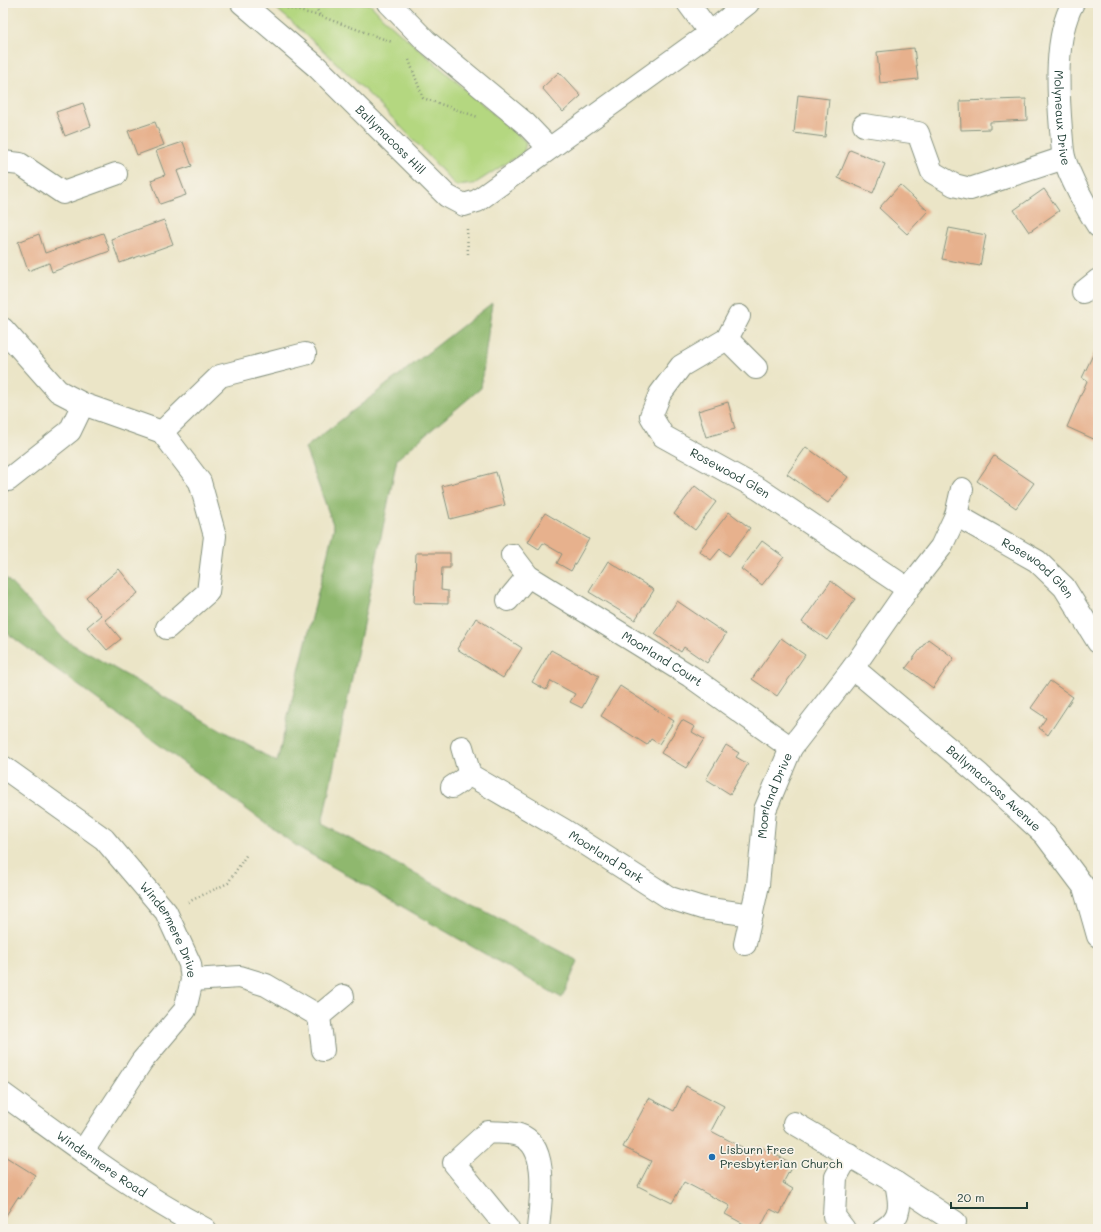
<svg xmlns="http://www.w3.org/2000/svg" width="1101" height="1232" font-family="Mali,sans-serif">
<rect width="100%" height="100%" fill="#f7f3e8"/>
<filter id="ink" filterUnits="userSpaceOnUse"><feTurbulence type="fractalNoise" baseFrequency=".025" numOctaves="2"/><feDisplacementMap in="SourceGraphic" scale="8" xChannelSelector="R" yChannelSelector="G"/><feConvolveMatrix kernelMatrix="1 2 1 2 8 2 1 2 1" color-interpolation-filters="sRGB"/></filter>
<filter id="wash" filterUnits="userSpaceOnUse"><feTurbulence type="fractalNoise" baseFrequency=".012" numOctaves="4" result="noise"/><feDisplacementMap in="SourceGraphic" scale="16" xChannelSelector="R" yChannelSelector="G"/><feGaussianBlur stdDeviation="0.9" result="paint"/><feColorMatrix in="noise" values="0 0 0 0 0 0 0 0 0 0 0 0 0 0 0 0 0 1.4 0 .05"/><feComposite in="paint" operator="in"/></filter>
<g filter="url(#wash)">
<rect width="100%" height="100%" fill="#ebe5c7"/>
<path fill="#b4d780" stroke="#6a8a5a" d="M270 3H369L383 18 526 142 524 152 474 184 456 186C398 121 336 60 270 3Z"/>
<path fill="#8fb86e" stroke="#577a51" d="M492 303 481 388 397 459 322 824 578 961 562 998 298 847 3 630V575L65 640 277 762 334 527 305 448Z"/>
<g id="blocks">
<path fill="#e7b18d" d="M914 48 918 79 880 83 877 52Z
M559 72 581 96 563 112 542 88Z
M798 95 829 99 825 137 794 133Z
M1026 99 1027 120 990 122V129L961 130 960 101Z
M83 103 91 126 65 136 56 112Z
M155 122 164 145 137 155 128 131Z
M183 142 192 166 177 171 186 195 160 204 151 180 165 175 156 151Z
M850 150 885 164 873 193 838 178Z
M900 185 928 211 907 234 879 208Z
M1044 189 1059 211 1029 232 1014 210Z
M164 220 173 244 120 263 111 239Z
M949 228 986 235 980 266 942 259Z
M103 233 110 251 52 272 49 263 28 271 18 242 39 234 45 253Z
M1098 344V441L1067 427 1087 381 1082 378Z
M728 402 735 429 706 437 698 411Z
M806 447 848 477 828 503 787 474Z
M994 456 1034 483 1016 508 977 481Z
M496 472 505 505 450 519 442 486Z
M695 486 716 502 695 530 674 514Z
M729 512 750 528 729 556 720 549 711 560 699 551Z
M545 513 589 539 571 571 557 563 562 554 543 543 539 549 528 542Z
M762 541 784 557 762 585 741 569Z
M416 553H450V568H442L441 590 448 591V604L414 603Z
M608 561 654 590 635 620 589 592Z
M119 569 138 593 105 620 121 639 107 650 87 627 101 615 86 597Z
M831 581 855 599 827 640 802 622Z
M677 601 726 634 707 663 684 647 681 652 655 634Z
M476 618 522 648 503 678 457 649Z
M781 638 805 655 777 696 752 679Z
M928 639 954 658 933 688 906 668Z
M551 650 599 676 582 708 570 702 575 694 551 681 546 690 532 682Z
M1050 681 1073 697 1048 735 1039 728 1046 718 1031 708Z
M620 686 674 721 659 744 651 739 647 745 601 716Z
M682 720 695 727 692 732 704 739 686 768 661 753Z
M726 745 739 753 736 757 748 764 730 794 706 779Z
M686 1086 724 1106 711 1131 755 1154 759 1146 793 1164 783 1183 793 1189 780 1214 770 1209 760 1229H753L725 1214 730 1206 684 1182 672 1203 638 1186 651 1161 623 1147 649 1098 674 1111Z
M6 1157 35 1175 20 1199 18 1197 3 1220V1162Z"/>
</g>
</g>
<g filter="url(#ink)">
<use href="#blocks" fill-opacity="0" stroke="#85917e" stroke-width="1"/>
<g fill="none" stroke-linecap="round" stroke-linejoin="round">
<g stroke="#85917e" stroke-width="24">
<g id="minor">
<path id="s1" d="M242 3 317 67 447 196 464 205 477 201 710 33 748 3"/>
<path d="M389 3 426 41 526 124 549 148"/>
<path d="M688 3 710 33"/>
<path id="s2" d="M1073 3C1054 37 1058 92 1061 130 1062 138 1062 148 1064 157 1069 176 1087 209 1098 226"/>
<path d="M864 125 918 133 932 172 954 185 970 189 1064 158"/>
<path d="M3 162 20 164 63 193 116 174"/>
<path d="M1083 292 1098 280"/>
<path id="s3" d="M739 316 727 339 681 366 660 394 651 416 663 436 759 489 908 589"/>
<path d="M3 329 58 391 83 404 162 432 200 482 215 536 208 592 167 628"/>
<path d="M727 339 756 368"/>
<path d="M162 432 220 376 305 354"/>
<path d="M8 480 70 431 83 404"/>
<path id="s4" d="M956 515 1037 561 1064 587 1098 642"/>
<path id="s5" d="M512 555 528 576 690 676 791 748"/>
<path d="M508 600 528 576"/>
<path id="s6" d="M853 668 980 775 1045 835 1084 887 1098 936"/>
<path id="s7" d="M462 747 470 775 564 830 670 898 702 908 752 915"/>
<path id="s8" d="M3 767 104 839 166 912 190 964 192 980 185 1010 142 1061 83 1151"/>
<path d="M452 787 470 775"/>
<path id="s9" d="M745 944 758 885 765 810 791 748 853 668 908 589 941 547 956 515 962 489"/>
<path d="M192 980 240 977 266 985 319 1016"/>
<path d="M323 1050 319 1016 343 996"/>
<path id="s10" d="M3 1094C68 1141 133 1191 205 1229"/>
<path d="M794 1123 896 1183C900 1202 903 1217 884 1229"/>
<path d="M896 1183 955 1222"/>
<path d="M508 1229 454 1163 488 1132C498 1133 510 1132 519 1135 551 1145 540 1204 538 1229"/>
<path d="M844 1229 834 1216 836 1177 849 1154"/>
</g>
</g>
<path stroke="#85917e" stroke-width="2.5" stroke-dasharray="1 3" stroke-linecap="butt" d="M314 3 320 16
M287 8 320 16 392 42
M409 60 423 98 478 117
M467 229 468 254
M188 902 228 883 247 854"/>
<use href="#minor" stroke="#fff" stroke-width="22"/>
</g>
</g>
<circle fill="#1f6fb2" stroke="#f7f3e8" stroke-width="1.5" cx="712" cy="1157" r="4"/>
<g text-anchor="middle" stroke-width="3.5" stroke-linejoin="round" paint-order="stroke">
<g font-size="12" fill="#1f3d34" stroke="#f7f3e8">
<text dy="4" stroke="none"><textPath href="#s2" startOffset="117">Molyneaux Drive</textPath></text>
<text dy="4" stroke="none"><textPath href="#s1" startOffset="202">Ballymacoss Hill</textPath></text>
<text dy="4" stroke="none"><textPath href="#s3" startOffset="238">Rosewood Glen</textPath></text>
<text dy="4" stroke="none"><textPath href="#s4" startOffset="98">Rosewood Glen</textPath></text>
<text dy="4" stroke="none"><textPath href="#s5" startOffset="184">Moorland Court</textPath></text>
<text dy="4" stroke="none"><textPath href="#s6" startOffset="185">Ballymacross Avenue</textPath></text>
<text dy="4" stroke="none"><textPath href="#s9" startOffset="152">Moorland Drive</textPath></text>
<text dy="4" stroke="none"><textPath href="#s7" startOffset="188">Moorland Park</textPath></text>
<text dy="4" stroke="none"><textPath href="#s8" startOffset="237">Windermere Drive</textPath></text>
<text dy="4" stroke="none"><textPath href="#s10" startOffset="121">Windermere Road</textPath></text>
</g>
<g font-size="12" fill="#1f3d34" stroke="#f7f3e8" text-anchor="start">
<text x="720" y="1154">Lisburn Free<tspan x="720" dy="14">Presbyterian Church</tspan></text>
</g>
</g>
<rect width="1101" height="1232" fill="none" stroke="#f7f3e8" stroke-width="16"/>
<path d="M951 1202v6h76v-6" fill="none" stroke="#1f3d34" stroke-width="2"/>
<text x="957" y="1202" font-size="12" fill="#1f3d34" stroke="#f7f3e8" stroke-width="3" paint-order="stroke">20 m</text>
</svg>
